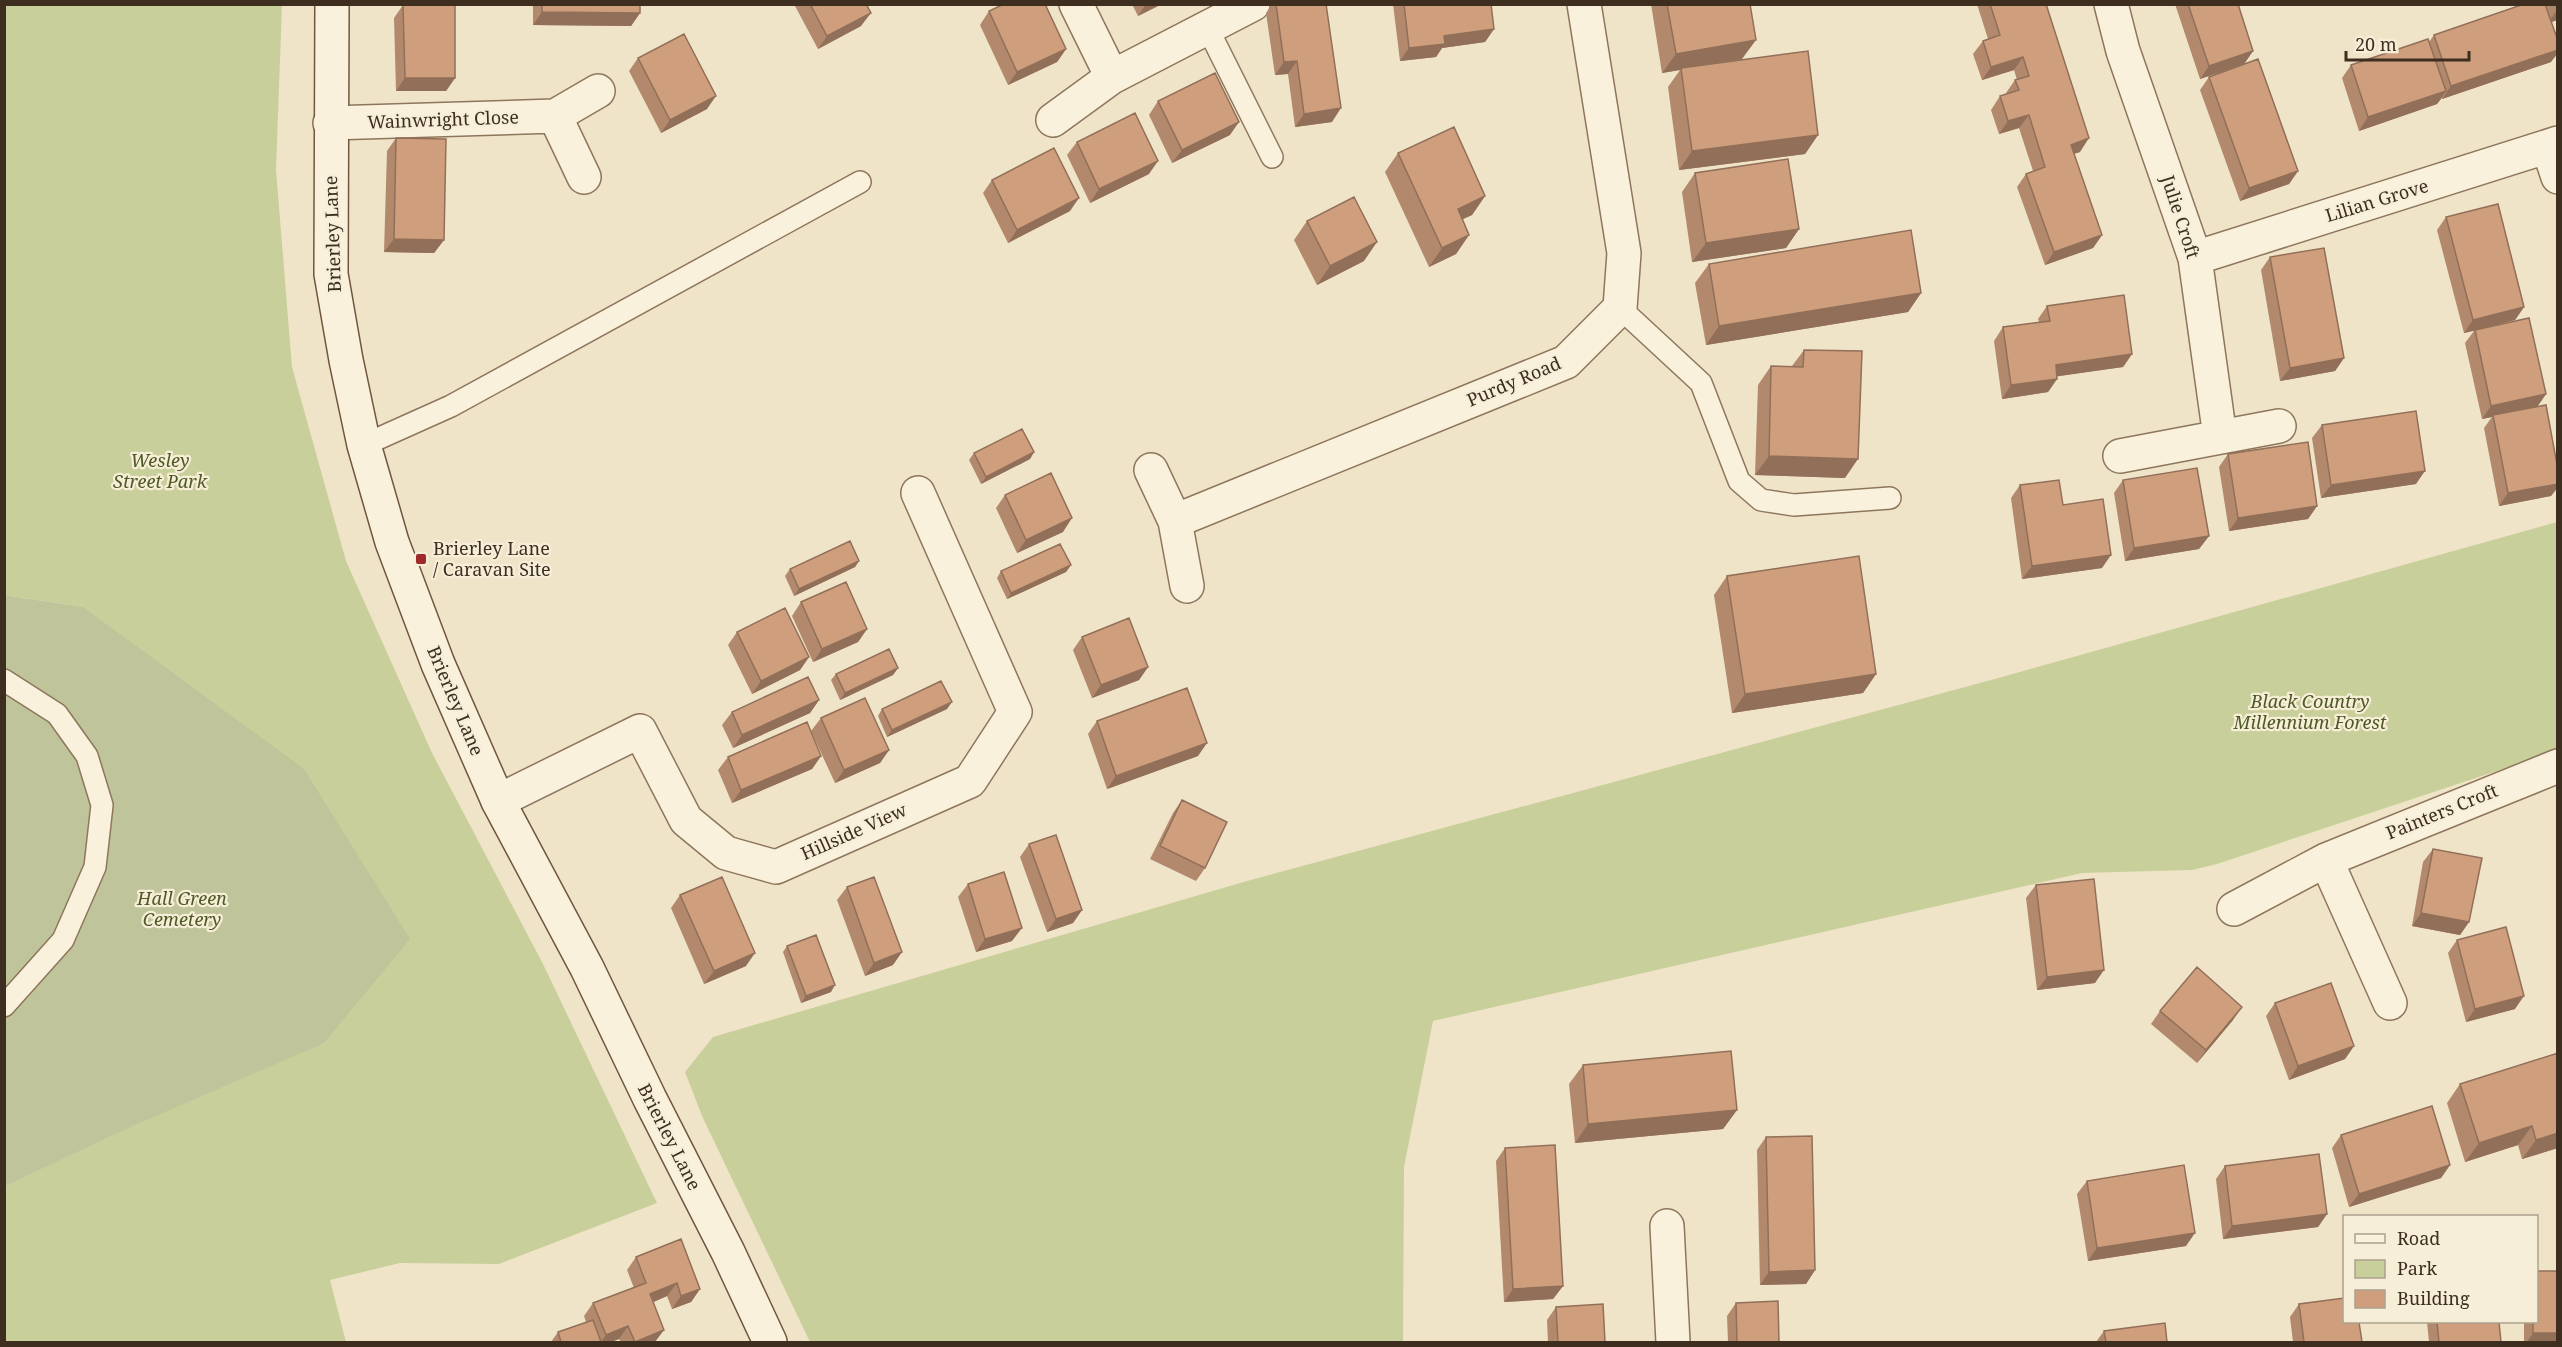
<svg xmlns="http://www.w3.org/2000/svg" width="2562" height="1347" font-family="'Noto Serif',serif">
<rect width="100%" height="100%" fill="#f0e4c8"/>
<path fill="#c9cf9b" d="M5 5H282L276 170 292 367 346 561 432 753 544 966 657 1203 499 1264 400 1263 330 1280 346 1342H5L4 1186 142 1122 83 607 5 595Z
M2557 522V751L2217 864 2192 870 2082 873 1433 1021 1404 1167 1403 1342H810L702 1116 685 1072 713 1037 1247 881 1991 680Z"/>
<path fill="#bfc49a" d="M4 595 83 607 304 769 410 939 324 1043 142 1122 5 1186Z"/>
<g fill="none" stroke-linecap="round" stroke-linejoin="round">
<g stroke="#8d765c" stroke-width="24">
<path id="lane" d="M1208 29 1272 157
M1620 308 1701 383 1739 481 1761 500 1794 505 1890 498
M364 445 451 406 860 182
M4 680 57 714 87 756 102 805 95 867 63 940 4 1006"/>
</g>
<g stroke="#8d765c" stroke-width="36">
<path id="street" d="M2111 4 2123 51 2195 258 2220 437
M1112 77 1253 4
M555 116 584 177
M1053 120 1112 77 1076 4
M330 123 555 116 598 91
M2548 147 2558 177
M2195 258 2558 143
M2120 456 2279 426
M1151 470 1175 521 1187 586
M1175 521 1566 362 1620 308 1624 253 1584 4
M498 801 640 731 686 820 726 853 776 867 970 781 1015 712 918 493
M2326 860 2390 1003
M2234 909 2326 860 2558 766
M1667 1226 1673 1342"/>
</g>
<g stroke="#6f573f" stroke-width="36">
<path id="secondary" d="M332 4 331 274 346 360 364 445 392 542 438 664 498 801 587 968 650 1099 728 1252 770 1342"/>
</g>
<use href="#lane" stroke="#faf1dc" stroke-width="21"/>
<use href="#street" stroke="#faf1dc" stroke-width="33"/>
<use href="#secondary" stroke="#faf1dc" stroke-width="33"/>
</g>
<path fill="#b2896c" d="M533 4H640V13L631 26 533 25Z
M794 4H866L861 26 818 49Z
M1132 4H1162L1138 16Z
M1272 4H1326L1332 122 1295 127 1288 74 1275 75 1266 13Z
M1393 4H1491L1494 29 1485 42 1442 48 1436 57 1400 61Z
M1651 4H1750L1742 59 1818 135 1805 154 1679 170 1668 87 1680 70 1662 73Z
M1977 4H2046L2080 152 2074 153 2102 235 2093 248 2045 265 2017 187 2026 174 2033 171 2019 128 1999 134 1991 110 2000 96 2007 94 2006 93 2015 80H2017L2014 70 1982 80 1973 54 1983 41 1988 39Z
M2175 4H2238L2253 51 2244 64 2200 79Z
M2524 4H2558V20L2551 22V62L2442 99V98L2437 104 2359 131 2342 78 2351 65 2429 42 2434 35Z
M403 5 455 78 446 91H396L394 18Z
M989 11 1066 49 1057 62 1008 85 980 25Z
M638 58 707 109 661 133 629 71Z
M2209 77 2298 171 2289 184 2240 201 2200 90Z
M1158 101 1230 135 1172 163 1149 115Z
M396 138 444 240 434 253 384 252 387 151Z
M1077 142 1149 174 1090 203 1067 155Z
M1398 153 1485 196 1472 215 1462 219 1469 235 1456 254 1429 267 1385 172Z
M1695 173 1799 229 1786 248 1692 262 1682 192Z
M992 180 1070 211 1008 243 983 193Z
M2446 217 2524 307 2515 320 2488 327 2546 394 2537 407 2558 470V487L2551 496 2499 506 2484 428 2492 417 2482 419 2465 343 2474 331 2464 333 2437 230Z
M1307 221 1364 261 1317 285 1294 240Z
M2270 257 2344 358 2335 371 2280 381 2261 270Z
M1709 264 1921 293 1908 312 1706 345 1695 283Z
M2047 306 2132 354 2123 367 2057 376V379L2048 392 2002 399 1994 341 2003 327 2039 322 2038 319Z
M1804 350 1845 478 1755 475 1758 385 1771 366H1792Z
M2322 425 2416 484 2321 498 2312 438Z
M1034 452 1030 459 981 484 969 460 974 453Z
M2228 454 2317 506 2308 519 2229 531 2219 467Z
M2123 480 2209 536 2199 549 2125 561 2114 493Z
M2020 485 2063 505 2102 568 2022 579 2011 498Z
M1005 495 1063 532 1017 553 996 508Z
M859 561 855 567 794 596 785 576 790 569Z
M1071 565 1066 572 1007 599 997 578 1001 571Z
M1727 576 1876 674 1863 693 1732 713 1714 595Z
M801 602 867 629 858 642 813 662 792 616Z
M737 632 809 657 800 670 752 694 728 645Z
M1082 637 1148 667 1139 680 1092 698 1073 650Z
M898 668 893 675 840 700 831 680 836 674Z
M819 700 810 713 733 748 722 725 732 712Z
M882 709H947L887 737 878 716Z
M821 718 889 750 880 763 835 783 811 731Z
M1097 721 1198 756 1107 789 1088 734Z
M821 756 812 769 732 803 718 770 728 757Z
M1182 800 1205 868 1196 881 1150 859 1173 813Z
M1029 844 1082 910 1073 923 1047 932 1020 857Z
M2433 849 2469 922 2460 935 2412 926 2423 862Z
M968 884 1012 941 976 952 958 897Z
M2036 885 2095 983 2037 990 2026 898Z
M847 887 893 965 865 976 837 900Z
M680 895 746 966 704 984 671 908Z
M2457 940 2515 1009 2466 1022 2448 953Z
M787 946 831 992 801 1003 783 952Z
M2275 1003 2354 1046 2345 1059 2289 1080 2266 1016Z
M2160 1011 2233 1020 2197 1063 2151 1024Z
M2558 1053V1148L2522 1159 2518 1145 2465 1162 2447 1103 2460 1084Z
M1583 1065 1737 1110 1723 1129 1575 1143 1569 1084Z
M2341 1135 2450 1165 2441 1178 2349 1207 2332 1148Z
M1766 1137 1815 1270 1806 1284 1760 1285 1757 1150Z
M1505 1148 1563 1286 1553 1299 1504 1302 1496 1161Z
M2225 1166 2327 1214 2318 1227 2223 1239 2216 1179Z
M2087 1181 2186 1246 2088 1261 2077 1194Z
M636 1257 700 1289 691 1302 672 1309 667 1296 654 1302 655 1342H621L619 1339 611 1342H551L558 1332 586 1322 584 1316 593 1303 634 1288 627 1270Z
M1736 1303 1779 1342H1728L1727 1316Z
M2299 1304 2362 1342H2293L2290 1317Z
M1556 1307 1605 1342H1548L1547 1320Z
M2427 1322H2499L2501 1342H2429Z
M2524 1322H2536L2558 1342H2524Z
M2104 1331 2167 1342H2096Z"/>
<path fill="#916f58" d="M1146 4H1162L1138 16Z
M2557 10H2558V20L2548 23Z
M542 12 640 13 631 26 533 25Z
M871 13 861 26 818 49 827 36Z
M1494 29 1485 42 1442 48 1436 57 1400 61 1409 48 1444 36Z
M1756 40 1742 59 1681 68 1680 70 1662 73 1676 54Z
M1066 49 1057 62 1008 85 1017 72Z
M2558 50V53L2551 62 2442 99 2451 86Z
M2253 51 2244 64 2200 79 2209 66Z
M2023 57 2014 70 1982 80 1991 67Z
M1297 61 1288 74 1275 75 1284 62Z
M405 78H455L446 91H396Z
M2446 91 2437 104 2359 131 2368 117Z
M716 96 707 109 661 133 670 120Z
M1341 108 1332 122 1295 127 1304 114Z
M2029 115 2019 128 1999 134 2008 121Z
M1239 122 1230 135 1172 163 1182 150Z
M1818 135 1805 154 1679 170 1692 151Z
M2089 138 2080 152 2062 158 2071 145Z
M1158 161 1149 174 1090 203 1099 189Z
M2298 171 2289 184 2240 201 2249 188Z
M1485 196 1472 215 1444 228 1458 209Z
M1079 198 1070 211 1008 243 1017 230Z
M1799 229 1786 248 1692 262 1706 243Z
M1469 235 1456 254 1429 267 1442 248Z
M2102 235 2093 248 2045 265 2054 252Z
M394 239 444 240 434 253 384 252Z
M1377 242 1364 261 1317 285 1330 266Z
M1921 293 1908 312 1706 345 1719 326Z
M2524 307 2515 320 2464 333 2473 320Z
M2132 354 2123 367 2046 378 2056 365Z
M2344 358 2335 371 2280 381 2290 368Z
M2057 379 2048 392 2002 399 2011 385Z
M2546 394 2537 407 2493 415 2492 417 2482 419 2491 406Z
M1034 452 1030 459 981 484 986 477Z
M1769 456 1858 459 1845 478 1755 475Z
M2425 471 2416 484 2321 498 2331 485Z
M2558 484V487L2551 496 2499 506 2508 493Z
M2317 506 2308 519 2229 531 2238 518Z
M1072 518 1063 532 1017 553 1026 540Z
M2209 536 2199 549 2125 561 2134 548Z
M2111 555 2102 568 2022 579 2032 566Z
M859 561 855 567 794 596 799 589Z
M1071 565 1066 572 1007 599 1011 593Z
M867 629 858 642 813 662 822 649Z
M809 657 800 670 752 694 761 681Z
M1148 667 1139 680 1092 698 1101 685Z
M898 668 893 675 840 700 845 693Z
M1876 674 1863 693 1732 713 1745 694Z
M819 700 810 713 733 748 742 735Z
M952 702 947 709 887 737 892 730Z
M1207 743 1198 756 1107 789 1116 776Z
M889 750 880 763 835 783 844 770Z
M821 756 812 769 732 803 741 790Z
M1082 910 1073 923 1047 932 1056 919Z
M2421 913 2469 922 2460 935 2412 926Z
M1022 928 1012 941 976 952 985 939Z
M902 952 893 965 865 976 874 963Z
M755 953 746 966 704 984 714 971Z
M2104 970 2095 983 2037 990 2047 977Z
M835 985 831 992 801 1003 806 996Z
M2524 996 2515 1009 2466 1022 2475 1009Z
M2242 1007 2233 1020 2197 1063 2206 1050Z
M2354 1046 2345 1059 2289 1080 2298 1066Z
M1737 1110 1723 1129 1575 1143 1588 1124Z
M2532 1126 2518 1145 2465 1162 2479 1143Z
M2558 1133V1148L2522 1159 2536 1140Z
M2450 1165 2441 1178 2349 1207 2359 1194Z
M2327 1214 2318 1227 2223 1239 2232 1226Z
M2195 1233 2186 1246 2088 1261 2097 1248Z
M1815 1270 1806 1284 1760 1285 1769 1272Z
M677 1283 667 1296 641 1307 650 1294Z
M1563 1286 1553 1299 1504 1302 1513 1289Z
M700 1289 691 1302 672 1309 681 1296Z
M628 1326 619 1339 611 1342H601L606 1335Z
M664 1330 655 1342H634H635Z
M2533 1333H2558V1342H2527Z"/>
<path fill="#cf9f7d" stroke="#916f58" stroke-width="1.5" d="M542 4H640V13L542 12Z
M810 4H866L871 13 827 36Z
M1004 4H1045L1066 49 1017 72 989 11Z
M1276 4H1326L1341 108 1304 114 1297 61 1284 62Z
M1404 4H1491L1494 29 1444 36 1445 44 1409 48Z
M1667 4H1750L1756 40 1676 54Z
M1990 4H2046L2089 138 2071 145 2102 235 2054 252 2026 174 2045 167 2029 115 2008 121 2000 96 2019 90 2015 80 2029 76 2023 57 1991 67 1983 41 2000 35Z
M2188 4H2238L2253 51 2209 66Z
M2524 4H2545L2558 41V50L2451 86 2434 35Z
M403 5H455V78H405Z
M684 34 716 96 670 120 638 58Z
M2428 39 2446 91 2368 117 2351 65Z
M1808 51 1818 135 1692 151 1681 68Z
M2258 59 2298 171 2249 188 2209 77Z
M1215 73 1239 122 1182 150 1158 101Z
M1135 113 1158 161 1099 189 1077 142Z
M1454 127 1485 196 1458 209 1469 235 1442 248 1398 153Z
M396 138 446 139 444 240 394 239Z
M1054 148 1079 198 1017 230 992 180Z
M1788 159 1799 229 1706 243 1695 173Z
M1354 197 1377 242 1330 266 1307 221Z
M2498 204 2524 307 2473 320 2446 217Z
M1911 230 1921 293 1719 326 1709 264Z
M2324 248 2344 358 2290 368 2270 257Z
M2124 295 2132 354 2056 365 2057 379 2011 385 2003 327 2050 321 2047 306Z
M2529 318 2546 394 2491 406 2475 330Z
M1804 350 1862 351 1858 459 1769 456 1771 366 1803 367Z
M2546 405 2558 470V484L2508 493 2493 415Z
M2416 411 2425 471 2331 485 2322 425Z
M1022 429 1034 452 986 477 974 453Z
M2308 442 2317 506 2238 518 2228 454Z
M2197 468 2209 536 2134 548 2123 480Z
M1051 473 1072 518 1026 540 1005 495Z
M2059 480 2063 505 2103 499 2111 555 2032 566 2020 485Z
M850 541 859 561 799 589 790 569Z
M1060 544 1071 565 1011 593 1001 571Z
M1859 556 1876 674 1745 694 1727 576Z
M846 582 867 629 822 649 801 602Z
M785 608 809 657 761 681 737 632Z
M1129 618 1148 667 1101 685 1082 637Z
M889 649 898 668 845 693 836 674Z
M808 677 819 700 742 735 732 712Z
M941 681 952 702 892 730 882 709Z
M1187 688 1207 743 1116 776 1097 721Z
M865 698 889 750 844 770 821 718Z
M807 722 821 756 741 790 728 757Z
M1182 800 1227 822 1205 868 1160 846Z
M1056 835 1082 910 1056 919 1029 844Z
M2433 849 2482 858 2469 922 2421 913Z
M1004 872 1022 928 985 939 968 884Z
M722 877 755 953 714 971 680 895Z
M874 877 902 952 874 963 847 887Z
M2094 879 2104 970 2047 977 2036 885Z
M2506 927 2524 996 2475 1009 2457 940Z
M816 935 835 985 806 996 787 946Z
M2197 967 2242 1007 2206 1050 2160 1011Z
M2331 983 2354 1046 2298 1066 2275 1003Z
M1731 1051 1737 1110 1588 1124 1583 1065Z
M2558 1053V1133L2536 1140 2532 1126 2479 1143 2460 1084Z
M2432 1106 2450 1165 2359 1194 2341 1135Z
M1812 1136 1815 1270 1769 1272 1766 1137Z
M1555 1145 1563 1286 1513 1289 1505 1148Z
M2319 1154 2327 1214 2232 1226 2225 1166Z
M2184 1165 2195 1233 2097 1248 2087 1181Z
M681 1239 700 1289 681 1296 677 1283 650 1294 664 1330 635 1342 628 1326 606 1335 593 1303 646 1283 636 1257Z
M2536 1271H2558V1333H2533V1322H2536Z
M2344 1298V1322H2359L2362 1342H2304L2299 1304Z
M1778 1301 1779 1342H1737L1736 1303Z
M1603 1304 1605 1342H1558L1556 1307Z
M593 1320 601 1342H561L558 1332Z
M2437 1322H2499L2501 1342H2439Z
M2165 1323 2167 1342H2106L2104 1331Z"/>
<rect fill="#9e2a2b" stroke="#f7eed8" stroke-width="2" x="415" y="553" width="12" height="12" rx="3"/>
<g text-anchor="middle" stroke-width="4.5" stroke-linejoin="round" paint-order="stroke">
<g font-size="18" fill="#3d2e20" stroke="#f7eed8">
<text transform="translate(443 120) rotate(-2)" y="6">Wainwright Close</text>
<text transform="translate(2377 201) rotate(-17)" y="6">Lilian Grove</text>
<text transform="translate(2180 217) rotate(72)" y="6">Julie Croft</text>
<text transform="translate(333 234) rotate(-92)" y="6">Brierley Lane</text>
<text transform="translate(1514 382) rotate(-23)" y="6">Purdy Road</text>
<text transform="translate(455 701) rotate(67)" y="6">Brierley Lane</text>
<text transform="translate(2442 812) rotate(-22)" y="6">Painters Croft</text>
<text transform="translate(854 832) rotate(-24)" y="6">Hillside View</text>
<text transform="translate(669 1137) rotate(63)" y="6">Brierley Lane</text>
</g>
<g font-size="18" font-style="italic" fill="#4d5a26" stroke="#f7eed8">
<text x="160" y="467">Wesley<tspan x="160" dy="21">Street Park</tspan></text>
<text x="2310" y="708">Black Country<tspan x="2310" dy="21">Millennium Forest</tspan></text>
<text x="182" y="905">Hall Green<tspan x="182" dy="21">Cemetery</tspan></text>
</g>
<g font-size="18" fill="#3d2e20" stroke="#f7eed8" text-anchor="start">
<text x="433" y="555">Brierley Lane<tspan x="433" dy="21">/ Caravan Site</tspan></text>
</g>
</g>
<rect width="2562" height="1347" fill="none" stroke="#3d2e20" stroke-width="12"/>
<rect x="2343" y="1215" width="195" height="108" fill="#f7eed8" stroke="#ada18e" stroke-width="1.5"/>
<rect x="2355" y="1234" width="30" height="9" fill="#faf1dc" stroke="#ada18e" stroke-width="1.5"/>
<text x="2397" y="1245" font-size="18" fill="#3d2e20">Road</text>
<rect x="2355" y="1260" width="30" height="18" fill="#c9cf9b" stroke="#ada18e" stroke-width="1.5"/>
<text x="2397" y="1275" font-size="18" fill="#3d2e20">Park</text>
<rect x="2355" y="1290" width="30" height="18" fill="#cf9f7d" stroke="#ada18e" stroke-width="1.5"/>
<text x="2397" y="1305" font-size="18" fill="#3d2e20">Building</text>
<path d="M2346 51v9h123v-9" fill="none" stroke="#3d2e20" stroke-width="3"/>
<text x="2355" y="51" font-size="18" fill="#3d2e20" stroke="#f7eed8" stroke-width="4.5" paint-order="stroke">20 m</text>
</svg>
